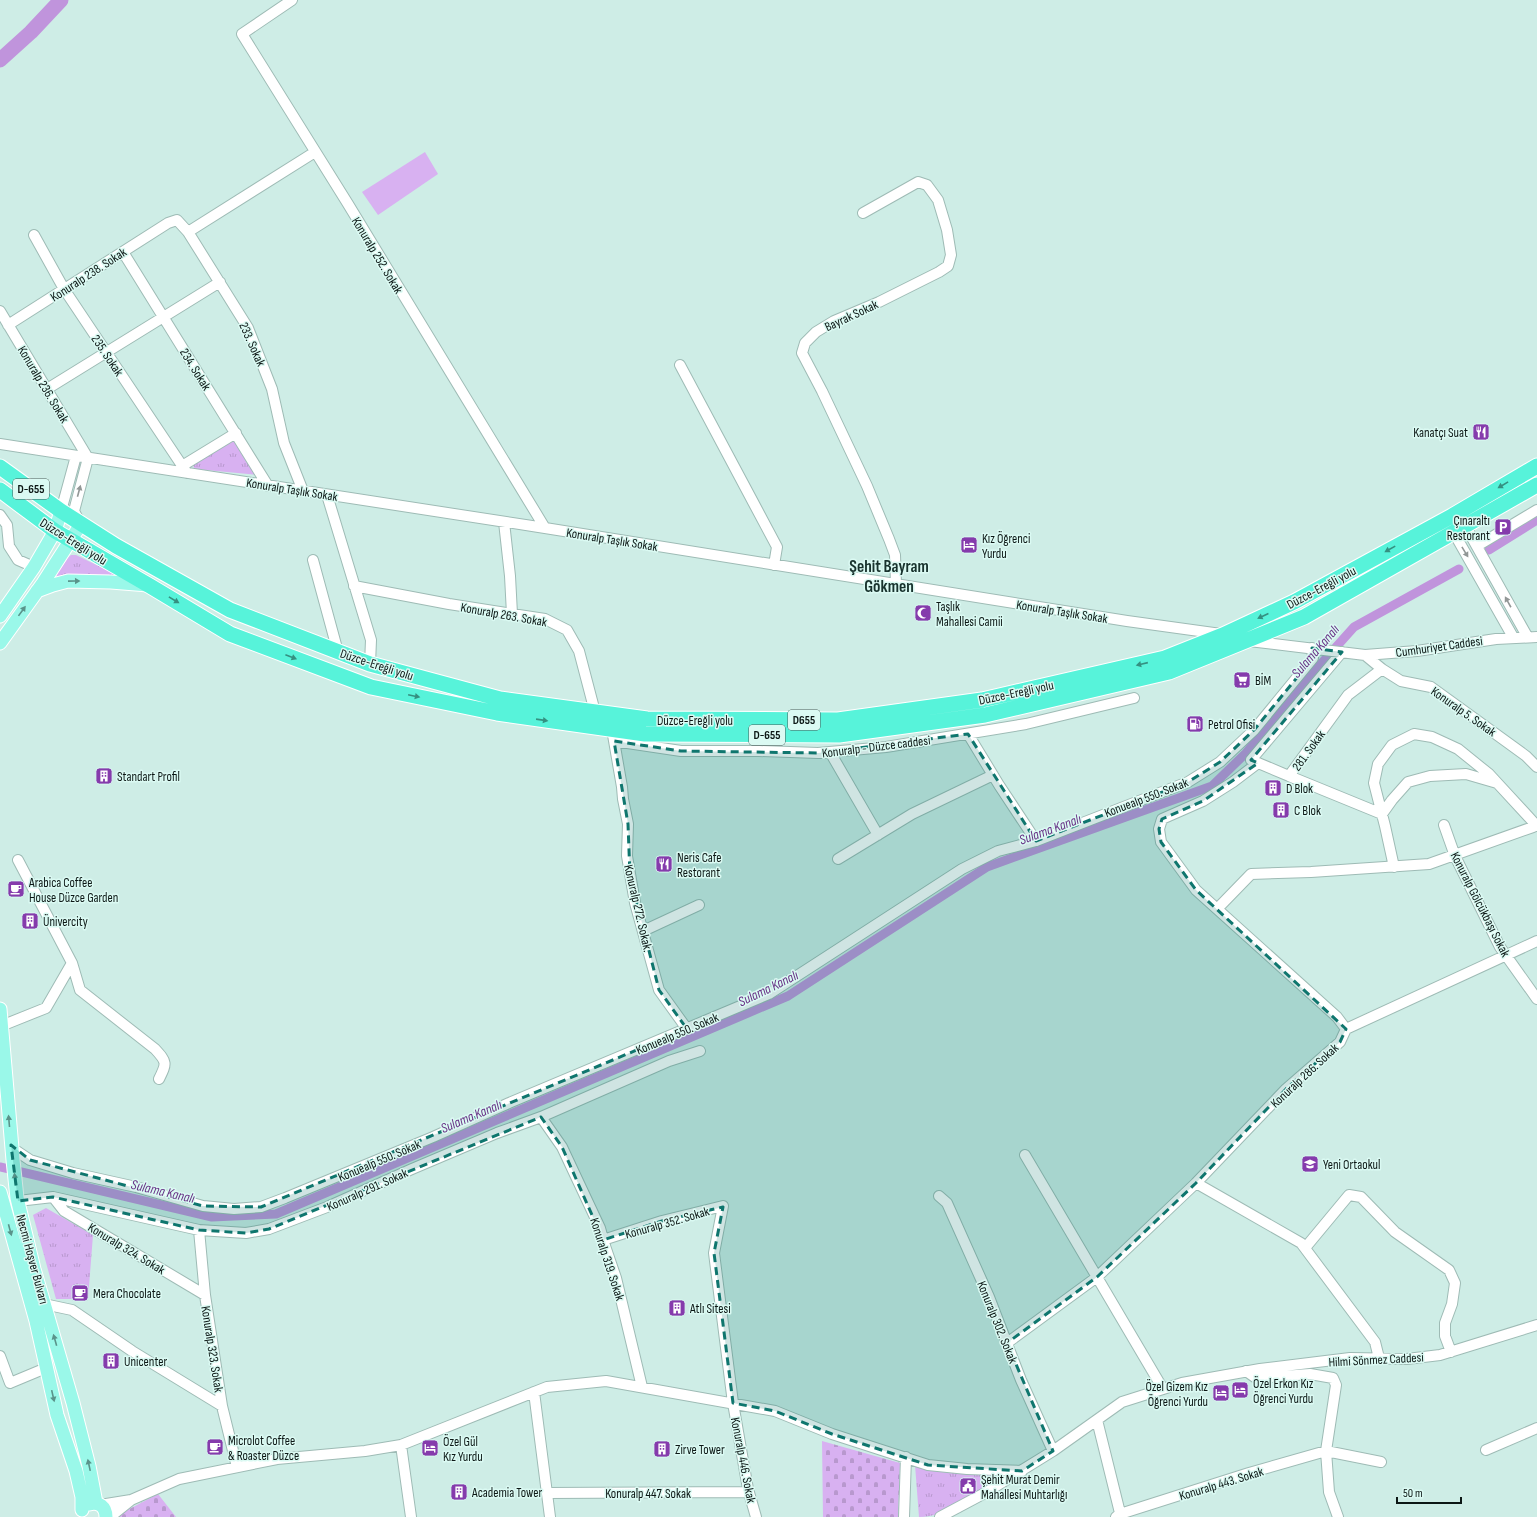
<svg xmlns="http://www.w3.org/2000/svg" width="1537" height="1517" font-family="'Sofia Sans Condensed',sans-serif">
<defs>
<pattern id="grass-tufts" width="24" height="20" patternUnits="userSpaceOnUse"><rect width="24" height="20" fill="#d8b1f1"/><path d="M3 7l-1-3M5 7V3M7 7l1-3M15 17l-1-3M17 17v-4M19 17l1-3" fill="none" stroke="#b898ce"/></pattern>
<pattern id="cemetery-stones" width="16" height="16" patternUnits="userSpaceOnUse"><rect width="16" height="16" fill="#d8b1f1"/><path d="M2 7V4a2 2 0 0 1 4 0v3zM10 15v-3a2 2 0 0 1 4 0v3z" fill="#b898ce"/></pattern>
</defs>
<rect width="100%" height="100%" fill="#ceede6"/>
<path fill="url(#grass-tufts)" d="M234 438 258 475 195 469 192 464Z
M71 555H76L121 577 52 582 66 559Z
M46 1208 93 1235 88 1299H56L33 1215Z
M915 1465 939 1472 992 1474 1000 1477C978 1493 947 1517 919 1517Z"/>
<path fill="url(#cemetery-stones)" d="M822 1441 900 1463 898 1517H823Z
M158 1494 176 1517H114Z"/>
<path fill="#d8b1f1" d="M425 152 438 174 378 215 362 192Z"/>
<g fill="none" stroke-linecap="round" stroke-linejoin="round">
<path stroke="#c094dc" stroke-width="9" d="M1489 550 1537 520
M0 1167 212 1217 276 1214 788 996 987 867 1212 786 1246 753 1311 675 1354 627 1459 569"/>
<path stroke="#c094dc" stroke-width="15" d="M0 60 31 32 61 0"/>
<g stroke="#9ebbb5" stroke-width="12">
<path id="minor" d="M292 0 242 34 348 204 545 528
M863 213 918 182 927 185 938 200 947 230 951 255 948 266 939 272 879 302 834 321 816 332 805 343 802 353 822 391 867 486 889 539 895 555 896 584
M188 232 315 152
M34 235 64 289 187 473
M123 252 268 486
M0 311 88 458 74 511 79 521
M8 325 168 223 177 220 188 232 248 328 272 389 284 443 303 491
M680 365 777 547 774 565
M47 389 220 282
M0 444 545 528 1127 621 1221 634
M182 466 236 433
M327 495 371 640 370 664
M61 511 76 456
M0 515 7 525 9 546 18 560 34 567
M504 522 510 576 512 614
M1461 523 1466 527 1527 636
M1453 526 1454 533 1513 637
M1477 546 1537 510
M313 560 338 652
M354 586 449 604 545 619 567 630 579 651 595 712
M1249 641 1365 655 1417 651 1496 639 1537 637
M1365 655 1382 669 1401 681 1431 687 1526 756 1537 767
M1382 669 1348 695 1289 776 1382 814 1392 800 1408 782 1430 776 1466 774 1497 783
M968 734 999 785 1036 841
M613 735 622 787 623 799 628 824 627 856 635 903 659 990 687 1029
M614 741 681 751H759L818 753 886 747 1026 724 1134 698
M830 752 878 835
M1258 763 1233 782 1203 801 1162 819 1159 829 1161 842 1196 890 1337 1017 1346 1029 1340 1042 1286 1089 1196 1183 1301 1243 1375 1342 1379 1358
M1289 776 1251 760 1342 652
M1444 825 1455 856 1500 947 1537 999
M838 859 912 814 993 775
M18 860 72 963 80 990 155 1049C167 1062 167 1063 159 1079
M1394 867 1385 826 1374 783 1378 764 1392 745 1414 734 1432 737 1458 749 1489 774 1537 826
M1217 909 1251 874 1311 872 1429 864 1533 827 1537 824
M643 931 699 905
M1 1026 46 1008 72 963
M1346 1029 1537 941
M541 1117 562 1147 600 1228 605 1246 616 1278 642 1387
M11 1145 15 1150 30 1160 73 1173 136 1187 203 1206 234 1209 261 1207 285 1198 433 1137 509 1103 769 994 962 869 998 851 1036 841 1188 782 1220 762 1254 730 1313 658 1312 648
M1025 1155 1163 1389
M939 1196 947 1203 989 1297 1021 1380 1053 1451
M53 1197 64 1211 205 1295
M18 1201 53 1197 199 1230 246 1233 269 1229 327 1207 412 1169 497 1133 541 1117 669 1061 700 1051
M199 1230 205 1295 222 1406 237 1467
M603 1240 662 1221 723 1206 714 1253 733 1403 748 1489 756 1517
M1305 1248 1349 1195 1361 1197 1395 1232 1449 1270 1455 1283 1452 1304 1445 1323V1336L1451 1352
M44 1304 72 1310 132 1351 222 1406
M1007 1343 1097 1277 1196 1183
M0 1356 10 1383 46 1368
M1246 1371 1256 1378 1310 1374 1333 1378 1336 1385 1326 1451 1329 1492 1338 1517
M534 1392 550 1517
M1097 1420 1121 1517
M401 1445 411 1517
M1486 1450 1537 1428
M547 1493 748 1492
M100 1505 131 1500 179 1479 277 1459 365 1451 401 1445 547 1387 606 1381 775 1411 832 1434 928 1465 967 1469 1022 1471
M110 1517 131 1500
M904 1517 906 1457
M940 1517 985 1493 1053 1451 1122 1402 1182 1383 1260 1369 1350 1358 1407 1359 1440 1355 1537 1325
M1116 1517 1120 1514 1249 1473 1326 1451 1381 1462"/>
</g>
<g stroke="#fff" stroke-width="15">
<path id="major" d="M37 591 53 585 68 581 111 582 148 585
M0 616 34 567 55 531 61 511
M0 643 43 583 81 524
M0 1009 13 1160 17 1198 34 1269 73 1403 89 1466 96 1503
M0 1192 36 1321 57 1415 76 1471 82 1497V1510
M89 1504C99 1501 106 1507 106 1517"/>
</g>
<g stroke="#fff" stroke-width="17">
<path id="highway" d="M0 467 61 511 116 546 230 610 370 664 500 699 647 719 838 720 982 700 1165 658 1223 635 1294 602 1452 516 1537 466
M0 490 55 531 150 586 230 634 371 687 497 713 645 734 839 735 985 715 1169 672 1304 617 1537 485"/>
</g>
<use href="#minor" stroke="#fff" stroke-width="10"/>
<use href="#major" stroke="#9af8e9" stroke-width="13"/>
<use href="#highway" stroke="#57f3da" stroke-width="15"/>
</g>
<defs><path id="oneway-solid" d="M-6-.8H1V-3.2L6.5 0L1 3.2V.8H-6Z"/></defs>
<g fill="#359081">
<use href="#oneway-solid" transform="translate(1503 485) rotate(149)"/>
<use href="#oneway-solid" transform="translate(1390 549) rotate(151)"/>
<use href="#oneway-solid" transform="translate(174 600) rotate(31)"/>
<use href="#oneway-solid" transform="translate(1263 616) rotate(155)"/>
<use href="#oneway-solid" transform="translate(291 657) rotate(21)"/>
<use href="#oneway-solid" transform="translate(1142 664) rotate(167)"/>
<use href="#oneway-solid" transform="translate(414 696) rotate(12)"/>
<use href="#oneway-solid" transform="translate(542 720) rotate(8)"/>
</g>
<g fill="#929796">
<use href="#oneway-solid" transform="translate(79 491) rotate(-75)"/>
<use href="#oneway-solid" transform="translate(1465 552) rotate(59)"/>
<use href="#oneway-solid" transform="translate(1508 602) rotate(-119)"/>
</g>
<g fill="#5a938a">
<use href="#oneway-solid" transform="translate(74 581) rotate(-1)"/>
<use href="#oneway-solid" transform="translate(22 611) rotate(-54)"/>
<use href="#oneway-solid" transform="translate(9 1121) rotate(-95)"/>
<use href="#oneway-solid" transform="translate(15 1179) rotate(-97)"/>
<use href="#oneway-solid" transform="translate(10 1230) rotate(75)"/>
<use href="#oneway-solid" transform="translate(55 1340) rotate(-106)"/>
<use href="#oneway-solid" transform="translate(53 1396) rotate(77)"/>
<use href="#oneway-solid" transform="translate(89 1465) rotate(-102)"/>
</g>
<path fill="#0f766e" fill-opacity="0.2" stroke="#0f766e" stroke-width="3" stroke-dasharray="8 5" stroke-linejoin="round" d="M1312 648 1342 652 1251 760 1258 763 1203 801 1162 819 1159 829 1161 842 1196 890 1346 1029 1340 1042 1286 1089 1196 1183 1097 1277 1007 1343 1053 1451 1022 1471 928 1465 832 1434 775 1411 733 1403 714 1253 723 1207 662 1221 603 1240 562 1147 541 1117 269 1229 246 1233 199 1230 53 1197 18 1201 11 1145 30 1160 203 1206 261 1207 687 1029 659 990 630 876 628 824 614 741 681 751 818 753 968 734 1036 841 1188 782 1220 762 1254 730 1313 658Z"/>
<defs>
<g id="restaurant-square" transform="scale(0.9)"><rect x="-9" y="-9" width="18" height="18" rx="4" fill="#853bac" stroke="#dbfaf3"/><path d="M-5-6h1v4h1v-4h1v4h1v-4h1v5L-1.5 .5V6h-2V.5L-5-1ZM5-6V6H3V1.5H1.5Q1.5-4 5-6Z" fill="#fff"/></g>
<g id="parking-square" transform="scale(0.9)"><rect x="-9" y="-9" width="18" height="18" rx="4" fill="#853bac" stroke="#dbfaf3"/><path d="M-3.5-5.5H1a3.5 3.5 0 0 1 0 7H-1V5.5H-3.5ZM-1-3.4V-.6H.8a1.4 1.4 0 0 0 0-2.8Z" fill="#fff"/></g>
<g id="hotel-square" transform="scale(0.9)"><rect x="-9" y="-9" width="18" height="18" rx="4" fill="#853bac" stroke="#dbfaf3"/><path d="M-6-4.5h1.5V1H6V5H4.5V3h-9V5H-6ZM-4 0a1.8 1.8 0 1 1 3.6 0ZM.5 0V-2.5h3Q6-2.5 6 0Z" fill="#fff"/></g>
<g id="mosque-square" transform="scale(0.9)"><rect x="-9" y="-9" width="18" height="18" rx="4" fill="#853bac" stroke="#dbfaf3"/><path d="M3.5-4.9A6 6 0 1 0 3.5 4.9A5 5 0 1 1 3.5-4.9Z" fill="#fff"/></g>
<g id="supermarket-square" transform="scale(0.9)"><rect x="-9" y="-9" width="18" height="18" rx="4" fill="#853bac" stroke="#dbfaf3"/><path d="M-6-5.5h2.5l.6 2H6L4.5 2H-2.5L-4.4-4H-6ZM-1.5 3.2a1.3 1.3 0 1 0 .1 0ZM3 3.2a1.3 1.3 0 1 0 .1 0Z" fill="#fff"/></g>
<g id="fuel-square" transform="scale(0.9)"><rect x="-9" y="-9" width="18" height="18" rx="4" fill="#853bac" stroke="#dbfaf3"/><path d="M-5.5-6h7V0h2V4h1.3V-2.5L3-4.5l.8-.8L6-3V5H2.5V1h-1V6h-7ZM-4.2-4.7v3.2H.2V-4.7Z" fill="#fff"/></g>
<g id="building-square" transform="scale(0.9)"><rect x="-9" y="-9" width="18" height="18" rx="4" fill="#853bac" stroke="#dbfaf3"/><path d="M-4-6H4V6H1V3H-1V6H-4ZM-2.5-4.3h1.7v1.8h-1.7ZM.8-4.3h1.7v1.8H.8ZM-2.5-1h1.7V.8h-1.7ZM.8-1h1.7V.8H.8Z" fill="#fff"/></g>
<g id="cafe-square" transform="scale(0.9)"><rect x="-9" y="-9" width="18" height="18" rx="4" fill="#853bac" stroke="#dbfaf3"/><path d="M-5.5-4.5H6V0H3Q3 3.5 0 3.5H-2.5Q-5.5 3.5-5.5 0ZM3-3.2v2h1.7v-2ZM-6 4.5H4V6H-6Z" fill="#fff"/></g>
<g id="school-square" transform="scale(0.9)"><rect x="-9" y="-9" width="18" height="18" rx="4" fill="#853bac" stroke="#dbfaf3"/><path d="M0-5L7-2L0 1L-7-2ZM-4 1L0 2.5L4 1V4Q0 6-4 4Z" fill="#fff"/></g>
<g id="civic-square" transform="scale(0.9)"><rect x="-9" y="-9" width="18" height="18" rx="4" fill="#853bac" stroke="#dbfaf3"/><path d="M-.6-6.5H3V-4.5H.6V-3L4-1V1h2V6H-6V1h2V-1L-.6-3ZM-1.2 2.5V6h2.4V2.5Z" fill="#fff"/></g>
</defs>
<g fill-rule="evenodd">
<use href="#restaurant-square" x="1481" y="432"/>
<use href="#parking-square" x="1503" y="527"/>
<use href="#hotel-square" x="969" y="545"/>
<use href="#mosque-square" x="923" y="613"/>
<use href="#supermarket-square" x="1242" y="680"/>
<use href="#fuel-square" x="1195" y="724"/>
<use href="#building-square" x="104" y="776"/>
<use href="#building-square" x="1273" y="788"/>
<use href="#building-square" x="1281" y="810"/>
<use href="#restaurant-square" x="664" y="864"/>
<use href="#cafe-square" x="16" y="889"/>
<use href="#building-square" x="30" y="921"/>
<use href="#school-square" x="1310" y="1164"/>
<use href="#cafe-square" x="80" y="1293"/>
<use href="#building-square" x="677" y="1308"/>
<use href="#building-square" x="111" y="1361"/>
<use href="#hotel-square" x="1240" y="1390"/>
<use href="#hotel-square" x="1221" y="1393"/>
<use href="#cafe-square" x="215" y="1447"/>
<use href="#hotel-square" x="430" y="1448"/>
<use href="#building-square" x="662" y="1449"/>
<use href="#civic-square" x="968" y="1486"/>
<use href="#building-square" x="459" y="1492"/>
</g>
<g text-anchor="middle" stroke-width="3" stroke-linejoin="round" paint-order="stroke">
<g fill="#dbfaf3" stroke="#4a5b58" stroke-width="1">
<rect x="13" y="479" width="36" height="20" rx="3"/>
<rect x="788" y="710" width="32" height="20" rx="3"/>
<rect x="749" y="725" width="36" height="20" rx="3"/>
</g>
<g font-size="12" font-weight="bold" fill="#0c1715">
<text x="31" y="493">D-655</text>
<text x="804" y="724">D655</text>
<text x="767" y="739">D-655</text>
</g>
<g font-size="13" fill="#0c1715" stroke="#dbfaf3">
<text transform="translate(378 255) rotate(59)" y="5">Konuralp 252. Sokak</text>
<text transform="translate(88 274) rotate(-33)" y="5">Konuralp 238. Sokak</text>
<text transform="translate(851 315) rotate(-25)" y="5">Bayrak Sokak</text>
<text transform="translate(253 344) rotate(66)" y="5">233. Sokak</text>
<text transform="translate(108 355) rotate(56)" y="5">235. Sokak</text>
<text transform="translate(196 369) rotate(58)" y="5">234. Sokak</text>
<text transform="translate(44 384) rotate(59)" y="5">Konuralp 236. Sokak</text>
<text transform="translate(292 489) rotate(9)" y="5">Konuralp Taşlık Sokak</text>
<text transform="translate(612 539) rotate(9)" y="5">Konuralp Taşlık Sokak</text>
<text transform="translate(74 541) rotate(32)" y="5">Düzce-Ereğli yolu</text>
<text transform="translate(1321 587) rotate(-28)" y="5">Düzce-Ereğli yolu</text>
<text transform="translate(1062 611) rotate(9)" y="5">Konuralp Taşlık Sokak</text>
<text transform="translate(504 614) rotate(10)" y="5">Konuralp 263. Sokak</text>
<text transform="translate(1439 646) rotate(-8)" y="5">Cumhuriyet Caddesi</text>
<text transform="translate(377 664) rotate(18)" y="5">Düzce-Ereğli yolu</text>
<text transform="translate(1016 692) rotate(-12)" y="5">Düzce-Ereğli yolu</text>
<text transform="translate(1464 711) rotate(35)" y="5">Konuralp 5. Sokak</text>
<text x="695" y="725">Düzce-Ereğli yolu</text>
<text transform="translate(876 746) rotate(-7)" y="5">Konuralp - Düzce caddesi</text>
<text transform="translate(1308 750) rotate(-54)" y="5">281. Sokak</text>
<text transform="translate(1146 797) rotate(-21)" y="5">Konuealp 550. Sokak</text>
<text transform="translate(1481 904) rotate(63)" y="5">Konuralp Gölcükbaşı Sokak</text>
<text transform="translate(639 908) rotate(77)" y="5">Konuralp 272. Sokak.</text>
<text transform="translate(677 1033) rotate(-23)" y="5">Konuealp 550. Sokak</text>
<text transform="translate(1304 1075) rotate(-43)" y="5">Konuralp 286. Sokak</text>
<text transform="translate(379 1160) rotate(-23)" y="5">Konuealp 550. Sokak</text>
<text transform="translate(367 1189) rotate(-24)" y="5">Konuralp 291. Sokak</text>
<text transform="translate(667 1222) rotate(-16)" y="5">Konuralp 352. Sokak</text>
<text transform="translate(127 1248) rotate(31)" y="5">Konuralp 324. Sokak</text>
<text transform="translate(33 1259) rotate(75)" y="5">Necmi Hoşver Bulvarı</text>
<text transform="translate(608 1259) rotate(72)" y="5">Konuralp 319. Sokak</text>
<text transform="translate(998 1322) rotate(68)" y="5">Konuralp 302. Sokak</text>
<text transform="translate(213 1349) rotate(81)" y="5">Konuralp 323. Sokak</text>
<text transform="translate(1376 1359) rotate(-3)" y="5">Hilmi Sönmez Caddesi</text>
<text transform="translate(744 1460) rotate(79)" y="5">Konuralp 446. Sokak</text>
<text transform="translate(1221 1483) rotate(-17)" y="5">Konuralp 443. Sokak</text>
<text x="648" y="1498">Konuralp 447. Sokak</text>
</g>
<g font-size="13" fill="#0c1715" stroke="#dbfaf3" text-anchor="start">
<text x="1468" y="437" text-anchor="end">Kanatçı Suat</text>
<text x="1490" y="525" text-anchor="end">Çınaraltı<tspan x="1490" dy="15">Restorant</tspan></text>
<text x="982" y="543">Kız Öğrenci<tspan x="982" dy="15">Yurdu</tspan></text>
<text x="936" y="611">Taşlık<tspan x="936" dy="15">Mahallesi Camii</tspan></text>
<text x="1255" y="685">BİM</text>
<text x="1208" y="729">Petrol Ofisi</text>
<text x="117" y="781">Standart Profil</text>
<text x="1286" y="793">D Blok</text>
<text x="1294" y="815">C Blok</text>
<text x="677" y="862">Neris Cafe<tspan x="677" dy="15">Restorant</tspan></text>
<text x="29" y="887">Arabica Coffee<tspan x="29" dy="15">House Düzce Garden</tspan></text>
<text x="43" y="926">Ünivercity</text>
<text x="1323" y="1169">Yeni Ortaokul</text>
<text x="93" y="1298">Mera Chocolate</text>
<text x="690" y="1313">Atlı Sitesi</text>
<text x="124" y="1366">Unicenter</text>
<text x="1253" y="1388">Özel Erkon Kız<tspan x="1253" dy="15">Öğrenci Yurdu</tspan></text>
<text x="1208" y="1391" text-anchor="end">Özel Gizem Kız<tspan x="1208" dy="15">Öğrenci Yurdu</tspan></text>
<text x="228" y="1445">Microlot Coffee<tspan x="228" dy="15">&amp; Roaster Düzce</tspan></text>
<text x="443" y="1446">Özel Gül<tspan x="443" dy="15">Kız Yurdu</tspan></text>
<text x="675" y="1454">Zirve Tower</text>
<text x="981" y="1484">Şehit Murat Demir<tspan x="981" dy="15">Mahallesi Muhtarlığı</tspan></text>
<text x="472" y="1497">Academia Tower</text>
</g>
<g font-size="14" font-style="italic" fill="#673085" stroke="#dbfaf3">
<text transform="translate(1315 651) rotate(-49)" y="5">Sulama Kanalı</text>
<text transform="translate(1050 829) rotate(-20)" y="5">Sulama Kanalı</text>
<text transform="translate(768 988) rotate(-26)" y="5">Sulama Kanalı</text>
<text transform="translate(471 1116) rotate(-23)" y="5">Sulama Kanalı</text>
<text transform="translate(163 1191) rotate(13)" y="5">Sulama Kanalı</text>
</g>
<g font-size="17" font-weight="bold" fill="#19332e" stroke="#dbfaf3">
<text x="889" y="572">Şehit Bayram<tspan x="889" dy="20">Gökmen</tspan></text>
</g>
</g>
<path d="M1397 1497v6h64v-6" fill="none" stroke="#0c1715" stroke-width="2"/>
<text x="1403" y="1497" font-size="12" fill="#0c1715" stroke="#dbfaf3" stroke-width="3" paint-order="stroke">50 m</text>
</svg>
